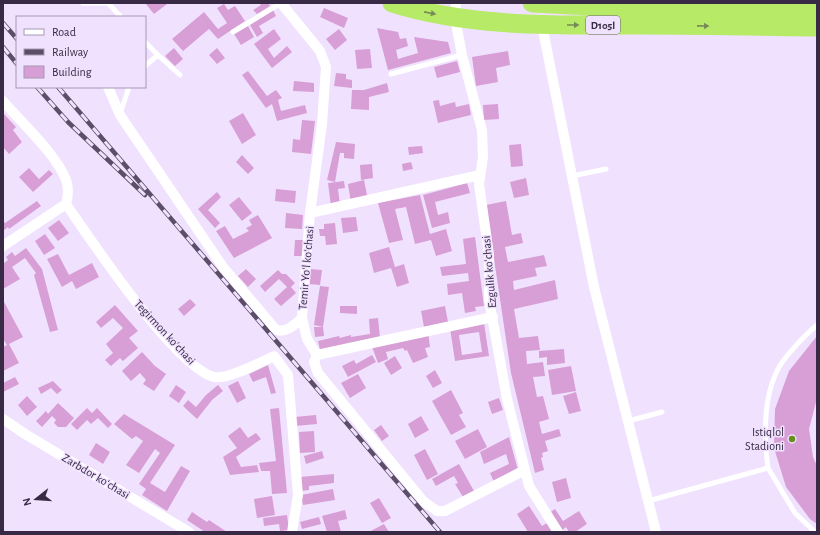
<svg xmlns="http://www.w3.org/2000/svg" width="820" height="535" font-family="'Alegreya Sans',sans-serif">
<rect width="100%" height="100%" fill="#f0e2fe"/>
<path fill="#d89ed6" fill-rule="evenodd" d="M145 3H166L167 4 154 14Z
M259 3H268L270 6 257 14 253 10 261 5Z
M224 4 228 10 235 6 245 21 218 39 209 29 183 51 172 39 204 12 218 29 227 23 217 8Z
M324 8 348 18 344 28 320 17Z
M273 10 276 16 259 26 263 33 257 37 250 25Z
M248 26 254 37 241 45 234 34Z
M377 28 398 32 400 39 406 38 408 46 396 50 398 59 418 53 414 37 448 42 451 53 388 70Z
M274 29 281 39 268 49 274 58 287 46 292 52 272 68 254 44Z
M339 29 347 40 335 50 326 39Z
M174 48 183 59 175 66 165 56Z
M217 48 225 58 217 64 209 55Z
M370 49 372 68 357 69 355 50Z
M508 51 510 65 496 68 498 82 476 86 472 57Z
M457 61 460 72 437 78 434 67Z
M248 71 267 96 276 90 282 98 278 100 281 111 305 105 307 113 277 121 272 104 266 108 242 75Z
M336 73 346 74V79L352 80V88L334 86Z
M294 81 314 83V92L293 91Z
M387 83 389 92 369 97V110L351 109 352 90H364Z
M439 100 440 106 455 102 456 107 469 104 471 115 438 123 433 101Z
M498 104 499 119 484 120 483 105Z
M3 113 16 127 13 130 22 142 9 154 3 147Z
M243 113 256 135 242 144 229 121Z
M302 120 315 121 311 154 292 152 293 139 300 140Z
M336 142 355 144 354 159 344 158V153H340L335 182 327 180Z
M521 144 523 166 511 167 509 145Z
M422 146 423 153 409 155 408 147Z
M242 155 254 168 248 174 236 162Z
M411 162 413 169 403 171 402 164Z
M372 164 373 178 361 180 360 165Z
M29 168 39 179 49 170 53 174 33 192 19 177Z
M526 178 529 195 514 198 510 182Z
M364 180 368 200 351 203 348 184Z
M344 181 345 188 338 189 340 205 331 206 328 183Z
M467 183 470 193 435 202 438 215 448 212 450 223 432 228 423 195Z
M276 189 296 191 295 203 275 201Z
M217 192 221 197 208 210 220 223 215 228 198 209Z
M420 195 430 234 446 229 452 251 436 256 431 240 415 244 406 207 395 209 403 240 389 243 378 203Z
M239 197 252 213 242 221 229 205Z
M37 201 41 206 9 229 8 227 3 231V220L5 223Z
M506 201 512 235 521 233 523 243 505 247 508 262 544 255 547 266 535 268 537 276 513 281 514 290 555 280 558 299 514 309 519 338 538 336 540 350 526 351 527 364 543 362 545 376 533 377 537 397 543 396 549 419 539 422 542 434 559 429 561 436 545 441 548 451 542 453 543 457 541 458 544 470 535 473 511 373 486 205Z
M286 213 303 215 302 229 285 228Z
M258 215 272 238 234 258 216 231 225 226 233 239 249 231 246 228 252 225 249 220Z
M356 217 358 231 343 233 341 218Z
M59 220 69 233 58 241 48 228Z
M335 223 337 244 326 245 325 236H320L319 229H324V224Z
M45 234 55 248 44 255 35 241Z
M475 237 484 306 475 307 476 311 465 313 462 293 448 295 447 284 469 281 468 273 442 276 440 267 466 264 463 239Z
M295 240H305L304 256H294Z
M389 247 395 267 404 264 409 283 397 287 391 268 374 273 369 253Z
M26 248 42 269 58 330 50 332 34 275 36 273 25 258 12 267 20 279 3 289V264L8 260 6 257 12 252 15 256Z
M58 254 69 275 92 263 99 277 76 289 72 281 62 287 47 259Z
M246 269 256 279 248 287 238 276Z
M310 269 322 270 320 285 308 284Z
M278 270 282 274H286L295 283 291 287 296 293 281 306 274 299 287 287 279 279 265 292 260 286Z
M320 286 329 287 323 327 314 325Z
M190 299 196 305 184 316 178 309Z
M3 300 23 337 9 344 19 363 3 371V347L7 345 3 339Z
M115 305 138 331 129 338 138 348 123 361 120 358 111 366 105 360 113 353 106 344 123 328 113 318 101 328 96 322Z
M340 306H357V314L340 313Z
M445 306 448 322 424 327 421 311Z
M378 318 380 338 320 350 318 341 339 336 340 338 351 335V337L370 334 369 319Z
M484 323 489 356 455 361 450 328ZM479 332 482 352 462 355 459 335Z
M314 327H323L324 336 315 337Z
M428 332 430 347 425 348 428 357 413 363 407 350 405 351 403 348 386 352 388 359 378 363 371 344Z
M817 336V398L809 429 813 457 817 466V524L810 519 786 487 774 448 775 409 789 371Z
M564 349 565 363 547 365V357L539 358V351Z
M142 352 155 366 166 374 154 391 143 384 146 380 140 373 131 381 122 371Z
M372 355 376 362 348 377 342 366 354 360 356 364Z
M395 356 402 368 391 375 384 363Z
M268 365 276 393 271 394 266 377 253 382 249 374Z
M571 366 576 391 552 395 548 370Z
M435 370 442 383 433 388 426 376Z
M358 374 366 388 350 398 341 383Z
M15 377 19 384 3 392V383Z
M53 381 62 390 57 394 51 388 41 394 38 388Z
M238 381 246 398 237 403 228 386Z
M176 385 186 392 179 403 169 396Z
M218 385 223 391 212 400 197 419 183 406 188 400 196 407 206 395Z
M451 390 463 413 459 415 466 427 451 435 432 401Z
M576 392 581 411 569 414 563 396Z
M27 396 37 407 27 416 18 405Z
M499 398 503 410 492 414 488 402Z
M58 403 74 418 66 427H58L54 423 56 420 52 416 42 427 36 421 46 411 48 414Z
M87 408 92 413 97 408 112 424 108 428 98 418 91 424 87 420 77 430 71 424Z
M279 408 287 493 272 494 270 471H261L259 463 276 461 270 409Z
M124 414 175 445 150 483 165 492 181 466 190 471 167 511 142 495 146 489 139 484 160 453 155 449 139 473 126 465 143 441 136 436 132 439 114 424Z
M316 415 317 424 295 426 294 417Z
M421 416 429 430 415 438 408 424Z
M381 425 389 436 382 441 374 430Z
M240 427 248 438 256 433 261 439 236 457 241 467 257 465 259 472 230 475 223 457 237 448 228 436Z
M478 429 487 447 465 459 455 441Z
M314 431 315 452 300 453 299 432Z
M509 437 518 470 494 482 490 473 509 464 506 454 484 464 480 452Z
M96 443 110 452 103 464 89 455Z
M425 449 438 474 427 480 414 455Z
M322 451 324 458 306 464 304 456Z
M459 464 474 491 463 497 455 484 458 483 454 476 436 486 432 479Z
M334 474V483L309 486V490L301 491 300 477Z
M566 478 571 498 557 502 552 482Z
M333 489 335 500 303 505 301 495Z
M272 496 275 515 257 518 254 499Z
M379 498 391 518 382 523 370 503Z
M529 506 542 526 547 523 553 532H528L517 514Z
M555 509 563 521 579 511 587 524 575 532H569L566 527 561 531 549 513Z
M345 510 347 519 338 521 341 532H327L322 516Z
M192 512 207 522 209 520 227 532H205L187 520Z
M287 515 289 530 280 531 279 524 264 526 263 518Z
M319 517 321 524 302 529 300 522Z
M384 524 389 532H369Z"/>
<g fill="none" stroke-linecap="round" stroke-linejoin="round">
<path stroke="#fff" stroke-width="5" d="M83 3H108L121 17
M233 32 281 3
M145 42 158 55
M145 66 158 55 180 75
M391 74 462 55
M120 114 129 87
M572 176 606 169
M628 421 662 412
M768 468 795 513 815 532
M648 501 768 468C764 438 763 400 777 371 783 358 805 335 817 325"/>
<path stroke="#fff" stroke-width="10" d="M456 3 455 18 462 55 482 130 483 157 479 184 489 255V300L507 399 529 486 558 532
M542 25 594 287 656 532
M108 87 120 115 223 267 276 330C287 333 294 325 302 318L310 213 322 124 326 67 320 51 281 3
M3 101C21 122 57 155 66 180 69 188 68 197 66 204 91 240 175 367 214 377 228 380 261 362 274 356L288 375 298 495 292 532
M310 213 480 175
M3 246 66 204
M302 318 307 339 317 355 314 362 318 373 423 501 437 511H445L525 470
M317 355 493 317
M3 419 25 434 189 532"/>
<path stroke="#b6ea67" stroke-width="19" d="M392 3C472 28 558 25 641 25 700 25 758 26 817 27
M532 3 628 8H817"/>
<g stroke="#5c4e69" stroke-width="4.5">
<path id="rail" d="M3 23 17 39
M3 47 17 64
M37 87 68 122 145 195
M58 87 440 532"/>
</g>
<use href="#rail" stroke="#f0e2fe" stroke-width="3" stroke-dasharray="9" stroke-linecap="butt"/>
</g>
<defs><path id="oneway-solid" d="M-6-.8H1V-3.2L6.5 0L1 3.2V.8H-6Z"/></defs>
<g fill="#778a56">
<use href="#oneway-solid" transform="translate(430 13) rotate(11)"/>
<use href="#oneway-solid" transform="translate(573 25)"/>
<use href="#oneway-solid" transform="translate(703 26) rotate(1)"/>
</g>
<circle fill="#678f1c" stroke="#f0e2fe" stroke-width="1.5" cx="792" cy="439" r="4"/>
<g text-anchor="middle" stroke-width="3" stroke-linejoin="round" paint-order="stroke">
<rect fill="#f0e2fe" stroke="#6f617c" stroke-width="1" x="586" y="16" width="34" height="18" rx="3"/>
<g font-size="11" font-weight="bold" fill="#382a45">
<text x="603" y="29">D105l</text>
</g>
<g font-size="12" fill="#382a45" stroke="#f0e2fe">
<text transform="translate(306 268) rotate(-85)" y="4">Temir Yoʻl koʻchasi</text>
<text transform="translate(489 272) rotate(-95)" y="4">Ezgulik koʻchasi</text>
<text transform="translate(165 332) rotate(47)" y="4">Tegirmon koʻchasi</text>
<text transform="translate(96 476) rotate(31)" y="4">Zarbdor koʻchasi</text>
</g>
<g font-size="12" fill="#382a45" stroke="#f0e2fe" text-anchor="end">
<text x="784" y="436">Istiqlol<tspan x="784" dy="14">Stadioni</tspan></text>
</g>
</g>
<rect width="820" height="535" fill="none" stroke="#382a45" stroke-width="8"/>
<rect x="16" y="16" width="130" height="72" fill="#f0e2fe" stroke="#a698b4"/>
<rect x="24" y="29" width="20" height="6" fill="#ffffff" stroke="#a698b4"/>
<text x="52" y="36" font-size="12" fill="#382a45">Road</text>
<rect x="24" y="49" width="20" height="6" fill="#5c4e69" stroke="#a698b4"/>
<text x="52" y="56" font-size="12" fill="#382a45">Railway</text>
<rect x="24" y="66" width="20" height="12" fill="#d89ed6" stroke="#a698b4"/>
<text x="52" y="76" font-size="12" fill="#382a45">Building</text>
<g transform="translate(36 499) rotate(253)" stroke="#f0e2fe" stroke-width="3" paint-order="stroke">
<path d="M0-3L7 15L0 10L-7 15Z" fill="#382a45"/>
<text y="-6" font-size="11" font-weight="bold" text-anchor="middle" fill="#382a45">N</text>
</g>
</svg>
